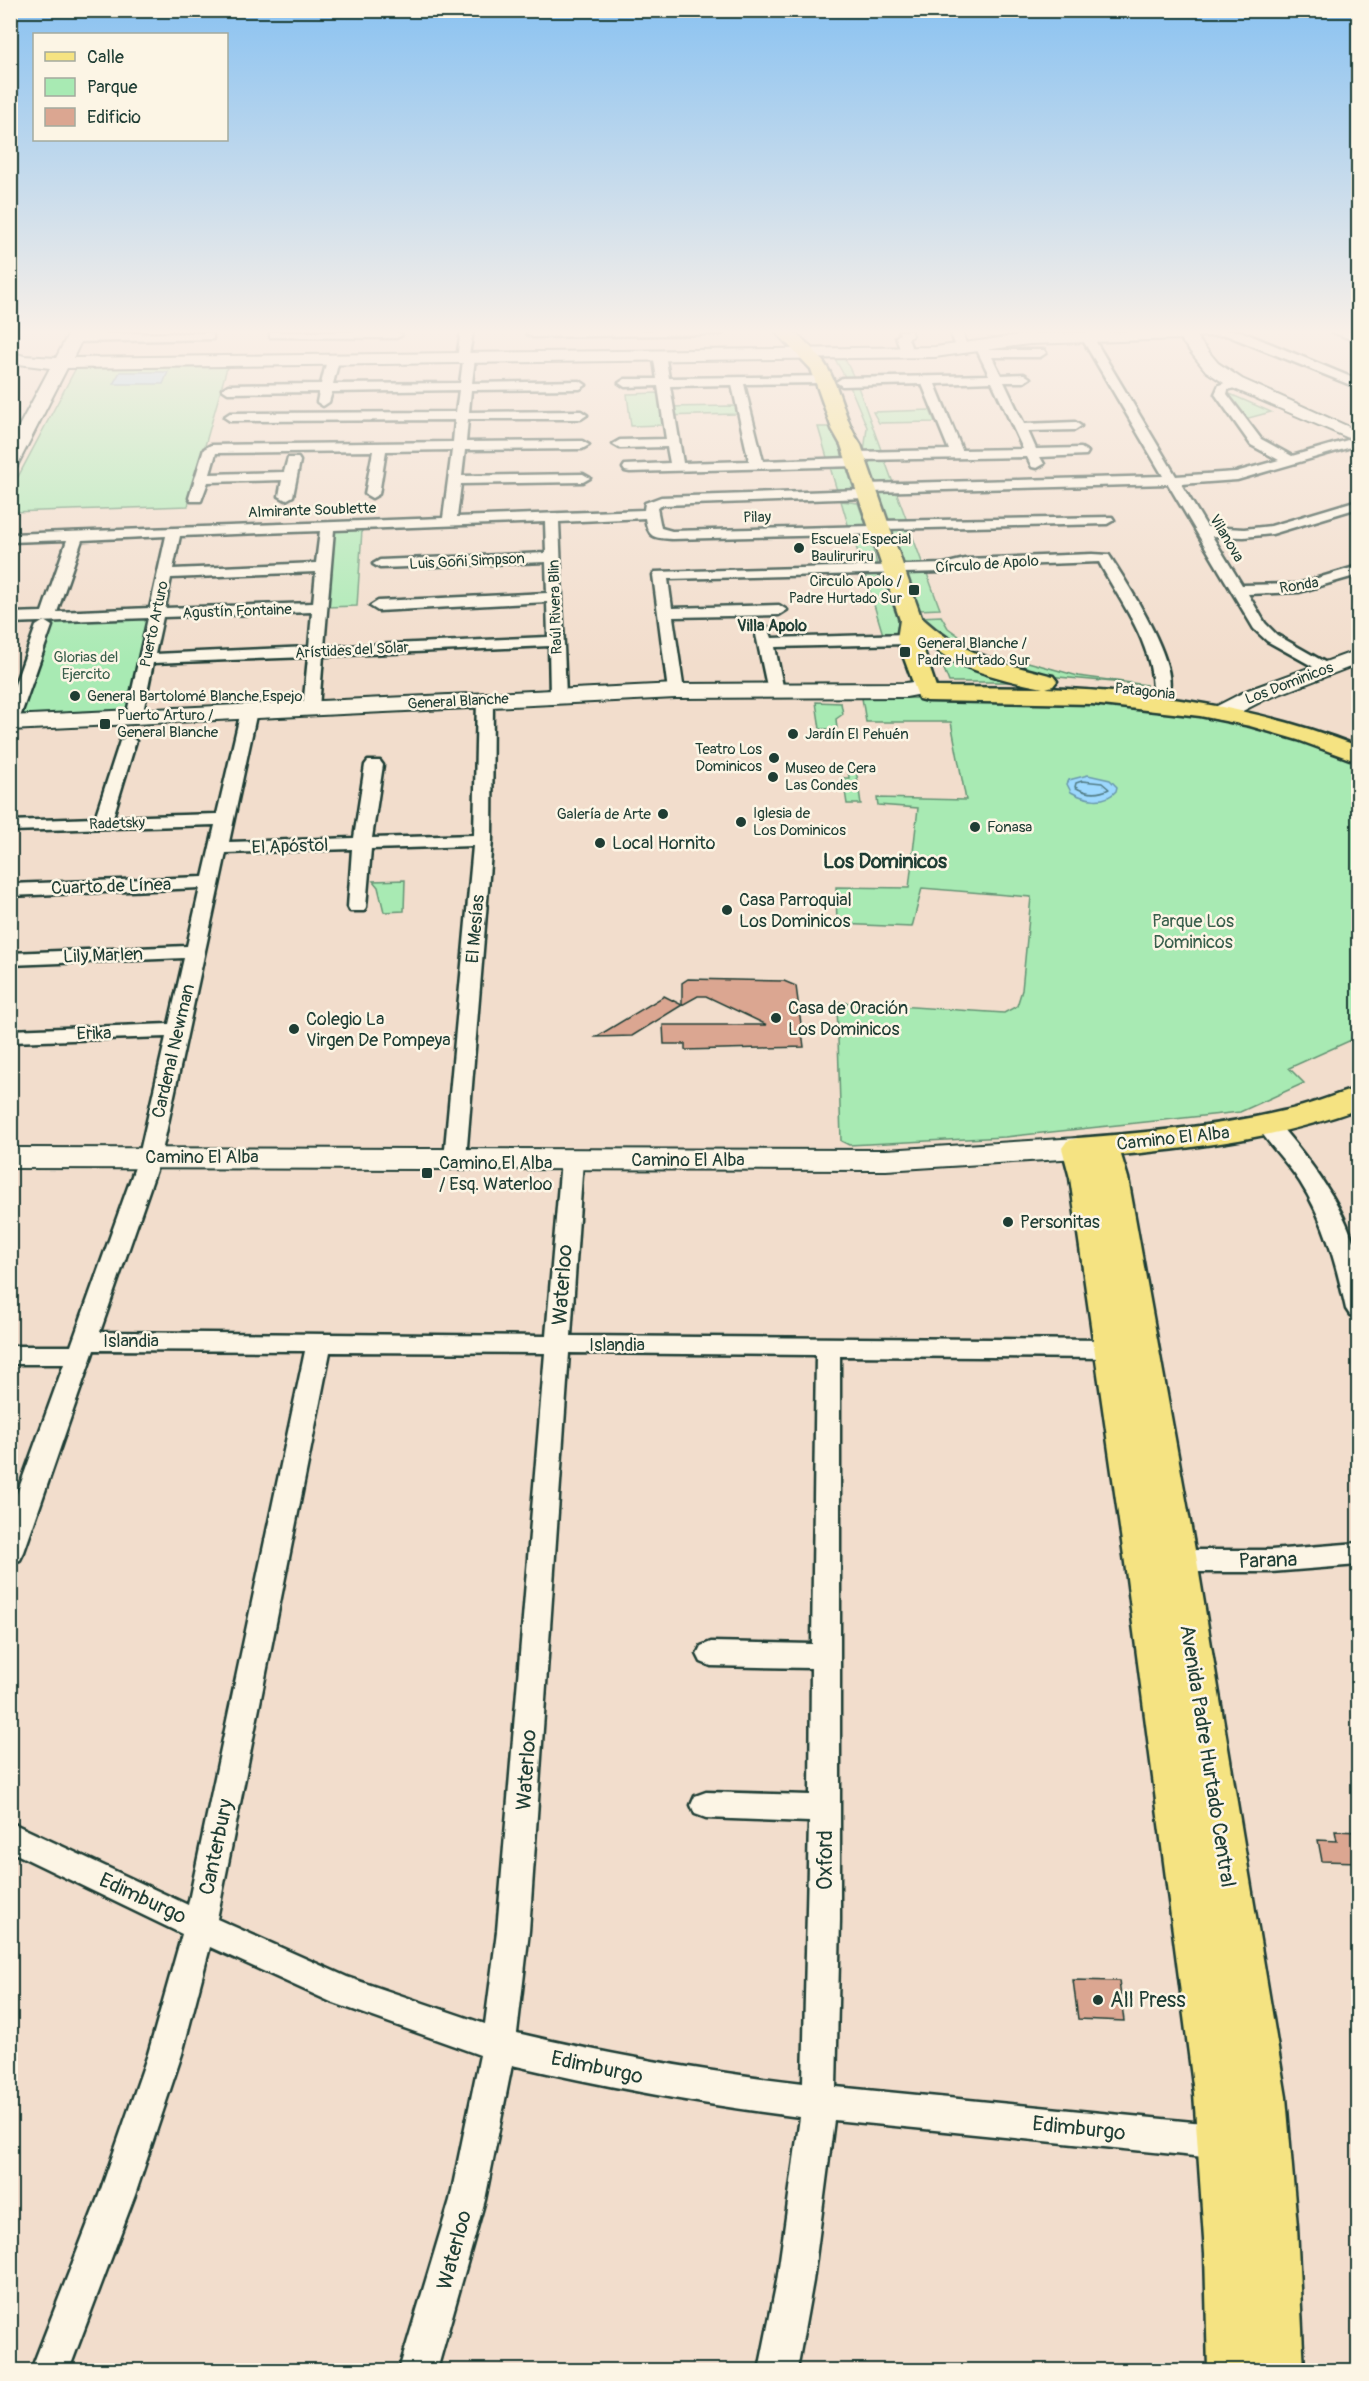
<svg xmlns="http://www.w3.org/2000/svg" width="1369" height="2381" font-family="Pangolin,sans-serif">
<rect width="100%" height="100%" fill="#f2ddcc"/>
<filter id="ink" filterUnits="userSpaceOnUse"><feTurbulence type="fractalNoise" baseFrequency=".0167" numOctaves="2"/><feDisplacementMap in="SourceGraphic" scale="12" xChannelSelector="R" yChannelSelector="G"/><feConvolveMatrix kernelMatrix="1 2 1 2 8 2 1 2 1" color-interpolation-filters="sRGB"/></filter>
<g filter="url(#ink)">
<path fill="#a8eab3" stroke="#649474" stroke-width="1.5" d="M835 359H845L857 384 923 565 901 563 864 453 867 427 849 384Z
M228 364 188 506 11 512 10 492 76 368Z
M658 393 661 407 735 406 737 414 661 416 662 425 631 426 627 394Z
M1230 394 1271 412 1245 419 1229 399Z
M930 410 935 422 879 423 873 412Z
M818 427H835L843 459 828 461Z
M830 467 847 468 855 493 838 494Z
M841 501 858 503 866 525 861 528H849Z
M362 530 357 606 326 607 332 534 336 531Z
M852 534 869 536 877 564 862 565Z
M926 571 940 609 918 610 912 592H919L917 589H911L905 575 911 572Z
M865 575H882L904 637 884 638Z
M941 616 948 628 966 641 964 652 920 617Z
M149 618 141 665 126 710 21 716 51 620Z
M941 653 951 658 1020 682H949L938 654Z
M1028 662 1078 676 1147 685 1025 674 1024 668 1019 669Z
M862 698 1065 699 1199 714 1265 728 1336 750 1358 762V1037L1289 1068 1304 1083 1240 1112 1005 1137 849 1145 841 1141 837 1002 1004 1013 1017 1006 1022 990 1031 897 922 888 912 927 837 924 836 887 909 888 918 808 878 805 877 798 966 800 951 722H866Z
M816 702 841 703 843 714 836 719 837 729H820Z
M848 769H856L861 804H847L843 778H849Z
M405 880 404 911 384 912 378 887 373 881Z"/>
<path fill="#9dd8fe" stroke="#6b9aad" stroke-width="1.5" d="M120 372H168L163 384H113Z
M1088 775 1110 780 1117 787 1116 791C1105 804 1085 800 1071 792L1067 784 1069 780Z"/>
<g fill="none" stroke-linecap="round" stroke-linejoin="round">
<path stroke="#517b85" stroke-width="1.5" d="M1082 781 1102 783 1109 789C1097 795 1086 794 1075 787L1076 783Z"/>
</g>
<path fill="#dba691" stroke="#1f3d34" stroke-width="1.5" d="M688 979 784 981 796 986 804 1047 685 1050V1044H664L663 1025H767L706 996H698L682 1005V983Z
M664 996 682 1005 632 1036 596 1037Z
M1335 1831 1359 1832V1862L1322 1861 1318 1840 1337 1841Z
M1073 1980 1119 1981 1124 2021 1078 2019Z"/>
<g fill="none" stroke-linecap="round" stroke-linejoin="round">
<g stroke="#1f3d34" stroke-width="5">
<path id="street" d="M461 331H473L469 355 475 358 472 383 580 381 586 385 580 389 471 390 469 412 581 411 587 415 581 419H468L466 442 582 441 589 445 582 449 465 450 462 476 583 474 590 478 583 482 461 484 457 517 644 510 645 503 661 497 860 490V485L865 484 1163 476 1081 337 1087 333 1093 337 1176 476 1236 472 1279 460 1251 445 1215 394 1219 385 1236 379 1240 380V386L1228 390 1227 394 1261 439 1292 456 1358 437V445L1237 480 1181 484 1207 527 1244 529 1271 526 1358 500V508L1272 534 1244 537 1212 536 1242 585 1298 584 1358 566V575L1299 592 1248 594 1265 623 1277 635 1335 668 1327 673 1321 671 1267 641 1254 629 1168 484 872 492V497L867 498 663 505 657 508 661 528 672 531 872 526 873 522 878 521 1112 517 1114 520 1107 524 885 529 884 533 879 534 672 539C654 538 648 538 645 518L559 522 566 696 558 701 550 696 549 646 323 656 319 708 311 713 303 708 308 657 153 663 142 717 134 722 126 717 148 618 10 623V613L42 612 67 540 10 542V534L443 518 452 450 386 451 379 494 372 498 365 494 373 451 216 453 210 474 284 472 288 458H298L300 461 293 496 286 500 279 496 282 480 208 482 201 501H191L189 498 204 449 211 445 453 442 455 420 230 421 224 417 230 413 456 412 459 390 332 392 329 402 323 406 317 402 319 392 228 393 222 389 228 385 321 384 327 360 333 356 339 360 333 384 460 383 463 361 457 358ZM545 522 546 553 380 560 373 564 380 568 546 562 547 593 378 601 370 606 378 611 547 602 548 637 324 647 334 530ZM320 531 316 563 173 569 180 536ZM166 536 150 608 57 612 82 540ZM316 572 313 603 165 608 171 578ZM312 612 309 647 155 654 163 617Z
M531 331H727L721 334 533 337 527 334Z
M899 331H911L912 336 908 339 913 352 911 355 907 356 901 352 896 337 900 334Z
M950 331H962L968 349 966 352H958Z
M1183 331H1240L1358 380V388L1226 335 1185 337 1179 334Z
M1330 331H1347L1358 335V342Z
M274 332H396L402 335 396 338 270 337V333Z
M209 333 213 335V339L74 342 68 338 74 334Z
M981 342 985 343 989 350H1044L1046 353 1040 357H992L1001 375 1024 374 1030 378 1024 382H1004L1024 424 1075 422 1081 426 1075 430 1028 431 1036 449 1081 448 1088 452 1086 455 1040 457 1044 464 1037 468 1032 467 1027 457 862 460V465L857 466 630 472 625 471 623 468 625 465 670 463 667 447 620 448 613 444 620 440 666 439 658 386 625 387 619 383 625 379H657L654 360 660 356 666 360 669 378 828 376 830 379 824 383 744 384 763 461 850 458V453L855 452 949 450 922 384 842 386 836 382 842 378 989 375 975 346ZM992 382 1023 449 962 450 935 384ZM732 385 749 461 683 463 670 386Z
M1092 554 1109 555C1125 580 1183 668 1167 695L1161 697 1153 692C1153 642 1121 604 1099 562L965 567 944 572 668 579 672 608 779 605 787 610 779 615 673 617 684 691 676 696 668 691 653 575 655 572 944 564 965 559Z
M44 621 52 626 18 723 10 728V698L36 626Z
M763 625 768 627 772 638 908 634 916 639 908 644 775 647 784 691 776 696 768 691 755 630Z
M485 694 493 699 492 840 466 1159 463 1164 455 1166 447 1164 444 1159 473 846 371 849 366 907 364 911H350L348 907 352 849 226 853 161 1156 100 1332 546 1336 561 1160 564 1155 572 1153 580 1155 583 1160 571 1336 1112 1340 1121 1343 1124 1349 1121 1355 1112 1358 840 1356V1920L836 2087 1224 2125 1236 2130 1241 2142 1236 2154 1224 2159 834 2120 813 2281 797 2370H759L777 2281 800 2117C703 2105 607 2087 512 2065L485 2200 437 2370H399L450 2200 480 2055 331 2002 210 1947 182 2054 135 2195 69 2370H31L99 2195 148 2054 182 1934 10 1851V1822L188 1905 305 1351 94 1350 24 1552 20 1560 10 1563V1513L64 1364H10V1346H71L139 1156 166 1037 10 1042V1030L169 1024 184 958 10 965V953L187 946 200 888 10 896V884L203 877 215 825 10 831V821L95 818 120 741 128 736 136 741 113 817 217 814 241 711 249 706 257 711 229 842 354 838 365 765 368 761H380L383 765 372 838 474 835 477 699ZM330 1352 545 1353 497 1931 485 2024 347 1977 217 1919ZM569 1353 816 1355 812 1644 711 1642 701 1646 697 1654 701 1662 711 1666 811 1668 810 1795 706 1792 695 1796 691 1805 695 1814 706 1818 809 1822 803 2083C706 2072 611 2055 517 2033L529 1931Z
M1268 1119 1276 1121C1308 1158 1350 1211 1358 1261 1361 1279 1358 1299 1358 1317L1350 1315 1346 1309C1336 1264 1325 1221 1300 1182 1287 1162 1270 1146 1257 1126L1260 1121Z
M1358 1543V1565L1271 1572H1177L1167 1569 1163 1561 1167 1553 1177 1550H1271Z"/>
</g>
<g stroke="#1f3d34" stroke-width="4">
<path id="secondary" d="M70 331H86L73 358 935 347 1029 334 1191 331 1218 363 1242 379 1358 431V442L1230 387 1206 371 1180 339 1029 344 935 357 67 368 19 462 17 466 10 467V443L50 368 10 363V352L24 356 56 358Z
M1358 650V664L1264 700 1229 718 1221 720 1213 718 1209 713 1213 708 1248 690Z
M925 680 933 682 936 687 933 692 906 697 676 698 10 730V716L676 684 906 683Z
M1078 1138 1089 1141 1093 1148 1089 1155 1078 1158 886 1170 10 1168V1148L886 1150Z"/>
</g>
<g stroke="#1f3d34" stroke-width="5">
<path id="primary" d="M775 331H793C808 344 824 358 832 377 843 400 846 424 861 445L921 617C962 655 1001 663 1053 676L1057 681 1053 686 1046 688C1154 692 1257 707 1358 746V762L1298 740 1250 726 1200 716 1092 704 927 701 919 699 897 639 900 620 841 445 832 429 811 369ZM922 645C932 644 946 658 955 662 983 675 1013 682 1043 688L936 687Z
M1358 1088V1109C1282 1137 1202 1147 1121 1155L1128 1178 1197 1561 1286 2097 1297 2226 1304 2370H1208L1205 2253 1194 2093 1125 1563 1070 1178 1062 1148 1067 1141 1078 1138C1147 1132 1216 1127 1283 1111 1309 1106 1333 1095 1358 1088Z"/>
</g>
<use href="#street" fill="#fcf5e5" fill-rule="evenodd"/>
<use href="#secondary" fill="#fcf5e5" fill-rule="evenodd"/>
<use href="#primary" fill="#f5e382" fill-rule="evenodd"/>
</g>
</g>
<linearGradient id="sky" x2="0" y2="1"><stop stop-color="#8ac2f1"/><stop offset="0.5" stop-color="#f9f0e8"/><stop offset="1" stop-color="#f9f0e8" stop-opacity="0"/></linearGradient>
<rect width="1369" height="664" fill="url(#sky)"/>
<g fill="#1f3d34" stroke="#fcf5e5" stroke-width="2">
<circle cx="799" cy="548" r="6"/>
<rect x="908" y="584" width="12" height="12" rx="3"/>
<rect x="899" y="646" width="12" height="12" rx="3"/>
<circle cx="75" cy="696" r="6"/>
<rect x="99" y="718" width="12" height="12" rx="3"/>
<circle cx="793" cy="734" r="6"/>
<circle cx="774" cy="758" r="6"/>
<circle cx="773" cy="777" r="6"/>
<circle cx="663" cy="814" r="6"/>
<circle cx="741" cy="822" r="6"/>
<circle cx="975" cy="827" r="6"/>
<circle cx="600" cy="843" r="6"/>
<circle cx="727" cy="910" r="6"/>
<circle cx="776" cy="1018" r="6"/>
<circle cx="294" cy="1029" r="6"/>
<rect x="421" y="1167" width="12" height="12" rx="3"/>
<circle cx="1008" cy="1222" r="6"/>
<circle cx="1098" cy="2000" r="6"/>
</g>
<g text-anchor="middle" stroke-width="5" stroke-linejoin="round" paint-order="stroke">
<g font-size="15" fill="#1f3d34" stroke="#fcf5e5">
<text transform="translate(312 510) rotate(-2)" y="5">Almirante Soublette</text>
<text transform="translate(757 517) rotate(-1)" y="5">Pilay</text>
<text transform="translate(1227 538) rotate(59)" y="5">Vilanova</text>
<text transform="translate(467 561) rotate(-3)" y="5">Luis Goñi Simpson</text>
<text transform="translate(987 564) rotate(-4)" y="5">Círculo de Apolo</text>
<text transform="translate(1299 585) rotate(-9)" y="5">Ronda</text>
<text transform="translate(555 607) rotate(-92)" y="5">Raúl Rivera Blin</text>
<text transform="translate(237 611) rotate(-2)" y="5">Agustín Fontaine</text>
<text transform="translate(154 624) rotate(-78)" y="5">Puerto Arturo</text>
<text transform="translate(352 650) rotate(-3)" y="5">Arístides del Solar</text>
<text transform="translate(1289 683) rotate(-21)" y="5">Los Dominicos</text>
<text transform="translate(1145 691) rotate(6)" y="5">Patagonia</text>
<text transform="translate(458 701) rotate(-3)" y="5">General Blanche</text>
<text transform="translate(117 823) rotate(-2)" y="5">Radetsky</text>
</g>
<g font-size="15" fill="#1f3d34" stroke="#fcf5e5" text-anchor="start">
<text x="811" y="544">Escuela Especial<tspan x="811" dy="17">Bauliruriru</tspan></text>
<text x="902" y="586" text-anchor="end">Circulo Apolo /<tspan x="902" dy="17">Padre Hurtado Sur</tspan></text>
<text x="917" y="648">General Blanche /<tspan x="917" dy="17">Padre Hurtado Sur</tspan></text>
<text x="87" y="701">General Bartolomé Blanche Espejo</text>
<text x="117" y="720">Puerto Arturo /<tspan x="117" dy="17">General Blanche</tspan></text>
<text x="805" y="739">Jardín El Pehuén</text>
<text x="762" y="754" text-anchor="end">Teatro Los<tspan x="762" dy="17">Dominicos</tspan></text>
<text x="785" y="773">Museo de Cera<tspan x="785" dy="17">Las Condes</tspan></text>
<text x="753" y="818">Iglesia de<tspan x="753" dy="17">Los Dominicos</tspan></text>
<text x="651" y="819" text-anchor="end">Galería de Arte</text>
<text x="987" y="832">Fonasa</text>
</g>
<g font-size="15" fill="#3a604d" stroke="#fcf5e5">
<text x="86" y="662">Glorias del<tspan x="86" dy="17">Ejercito</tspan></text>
</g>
<g font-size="16" font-weight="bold" fill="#1f3d34" stroke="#fcf5e5">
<text x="772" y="631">Villa Apolo</text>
</g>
<g font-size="18" fill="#1f3d34" stroke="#fcf5e5" text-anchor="start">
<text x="612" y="849">Local Hornito</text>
<text x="739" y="906">Casa Parroquial<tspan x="739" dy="21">Los Dominicos</tspan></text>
<text x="788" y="1014">Casa de Oración<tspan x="788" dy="21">Los Dominicos</tspan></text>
<text x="306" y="1025">Colegio La<tspan x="306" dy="21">Virgen De Pompeya</tspan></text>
<text x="439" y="1169">Camino El Alba<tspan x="439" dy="21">/ Esq. Waterloo</tspan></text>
<text x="1020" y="1228">Personitas</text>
</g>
<g font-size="18" fill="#1f3d34" stroke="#fcf5e5">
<text transform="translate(290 846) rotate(-2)" y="6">El Apóstol</text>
<text transform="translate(111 886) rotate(-2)" y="6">Cuarto de Línea</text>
<text transform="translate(475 929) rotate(-85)" y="6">El Mesías</text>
<text transform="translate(103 955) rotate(-2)" y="6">Lily Marlen</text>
<text transform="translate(94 1033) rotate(-2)" y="6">Erika</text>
<text transform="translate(173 1051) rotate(-77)" y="6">Cardenal Newman</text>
<text transform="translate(1173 1138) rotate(-6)" y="6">Camino El Alba</text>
<text x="202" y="1163">Camino El Alba</text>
<text x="688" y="1166">Camino El Alba</text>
<text x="131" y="1347">Islandia</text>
<text x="617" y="1351">Islandia</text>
</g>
<g font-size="18" fill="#3a604d" stroke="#fcf5e5">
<text x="1193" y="927">Parque Los<tspan x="1193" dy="21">Dominicos</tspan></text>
</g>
<g font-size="20" font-weight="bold" fill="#1f3d34" stroke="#fcf5e5">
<text x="885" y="868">Los Dominicos</text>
</g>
<g font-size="21" fill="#1f3d34" stroke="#fcf5e5">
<text transform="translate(562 1285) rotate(-86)" y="7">Waterloo</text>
<text transform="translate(1268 1560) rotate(-2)" y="7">Parana</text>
<text transform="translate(1208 1756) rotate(81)" y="7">Avenida Padre Hurtado Central</text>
<text transform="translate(526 1770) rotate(-86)" y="7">Waterloo</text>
<text transform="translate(216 1847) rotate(-78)" y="7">Canterbury</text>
<text transform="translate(825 1860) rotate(-90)" y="7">Oxford</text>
<text transform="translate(143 1898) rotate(25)" y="7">Edimburgo</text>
<text transform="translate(597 2067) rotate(12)" y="7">Edimburgo</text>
<text transform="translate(1079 2128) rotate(6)" y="7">Edimburgo</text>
<text transform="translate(454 2250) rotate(-75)" y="7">Waterloo</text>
</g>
<g font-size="21" fill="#1f3d34" stroke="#fcf5e5" text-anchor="start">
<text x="1110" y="2007">All Press</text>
</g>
</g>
<rect width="1369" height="2381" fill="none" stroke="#fcf5e5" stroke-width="36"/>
<rect x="18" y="18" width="1333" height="2345" fill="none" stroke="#1f3d34" stroke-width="2" filter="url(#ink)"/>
<rect x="33" y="33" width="195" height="108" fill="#fcf5e5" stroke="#a4ab9e" stroke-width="1.5"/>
<rect x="45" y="52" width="30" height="9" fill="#f5e382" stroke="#a4ab9e" stroke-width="1.5"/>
<text x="87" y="63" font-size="18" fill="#1f3d34">Calle</text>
<rect x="45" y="78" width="30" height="18" fill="#a8eab3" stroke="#a4ab9e" stroke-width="1.5"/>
<text x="87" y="93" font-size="18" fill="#1f3d34">Parque</text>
<rect x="45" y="108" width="30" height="18" fill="#dba691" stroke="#a4ab9e" stroke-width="1.5"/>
<text x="87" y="123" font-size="18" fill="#1f3d34">Edificio</text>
</svg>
